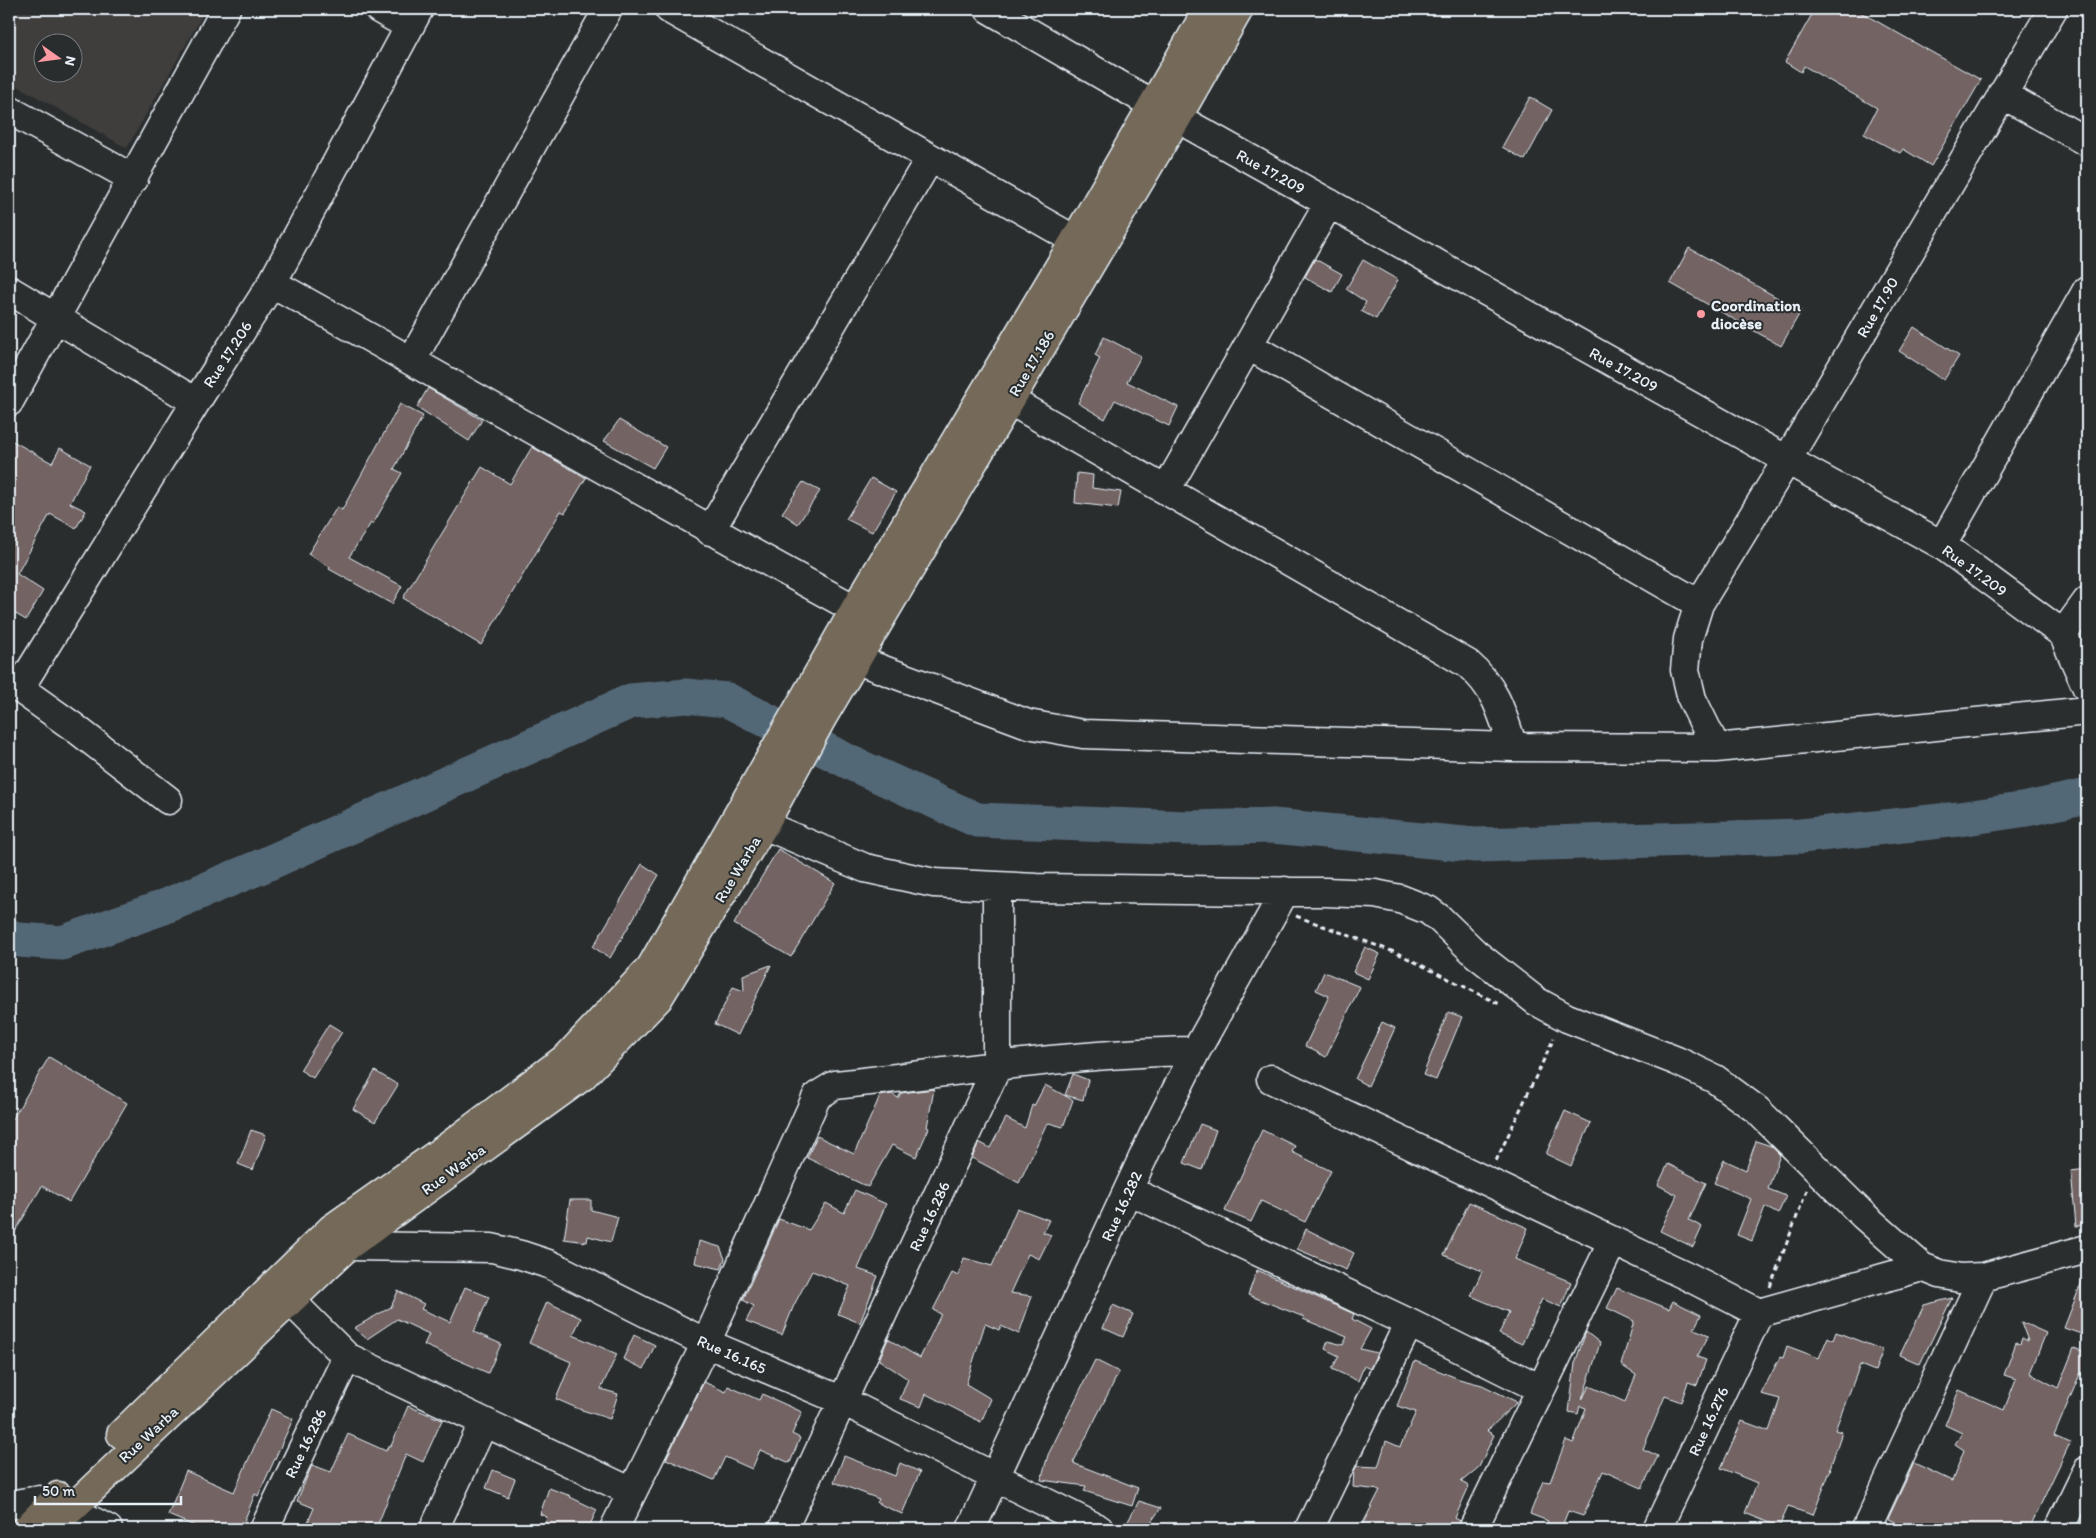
<svg xmlns="http://www.w3.org/2000/svg" width="2096" height="1538" font-family="Itim,sans-serif">
<rect width="100%" height="100%" fill="#2a2d2e"/>
<filter id="ink" filterUnits="userSpaceOnUse"><feTurbulence type="fractalNoise" baseFrequency=".02" numOctaves="2"/><feDisplacementMap in="SourceGraphic" scale="10" xChannelSelector="R" yChannelSelector="G"/><feConvolveMatrix kernelMatrix="1 2 1 2 8 2 1 2 1" color-interpolation-filters="sRGB"/></filter>
<g filter="url(#ink)">
<path fill="#403e3e" fill-rule="evenodd" d="M9 9H206L127 148 9 81ZM42 42H72V72H42Z"/>
<g fill="none" stroke-linecap="round" stroke-linejoin="round">
<path stroke="#536877" stroke-width="35" d="M9 936 19 940 62 943 161 908 262 866 631 701 686 696 727 700 853 764 977 820 1188 828 1273 826 1475 845 1801 836 1959 819 2027 809 2087 796"/>
</g>
<path fill="#736463" stroke="#e8f1f8" d="M1815 9H1855L1981 80 1931 166 1903 149 1900 153 1864 134 1877 108 1804 66 1801 72 1785 62Z
M1530 97 1552 110 1525 160 1502 147Z
M1689 248 1801 311 1781 346 1670 283Z
M1315 259 1342 274 1332 292 1305 277Z
M1363 260 1398 280 1376 319 1361 311 1366 302 1346 289Z
M1914 327 1959 356 1944 380 1899 351Z
M1104 337 1141 356 1127 382 1178 407 1169 426 1115 400 1105 419 1078 403 1100 358 1095 355Z
M428 388 482 420 469 441 417 407Z
M400 404 423 416 394 469 402 473 373 524 371 523 349 557 402 586 392 604 329 569 330 567 308 554 337 507 342 510Z
M619 420 666 447 653 468 604 441Z
M9 439 52 463 60 448 90 465 70 503 86 511 76 528 50 514 17 574 43 591 26 620 9 610Z
M532 447 586 478 565 513 561 511 481 645 403 598 482 467 510 484Z
M1077 473 1093 475 1092 488 1121 492 1118 508 1075 503Z
M871 478 896 492 872 532 846 519Z
M803 482 820 491 798 524 782 513Z
M778 849 835 883 791 957 734 924Z
M642 864 659 875 610 958 593 947Z
M1365 947 1380 954 1368 979 1353 972Z
M771 965 738 1035 715 1024 733 987 744 991 743 975Z
M1324 972 1360 987 1326 1057 1305 1046 1329 996 1316 990Z
M1448 1012 1462 1017 1436 1080 1423 1075Z
M1382 1022 1395 1028 1368 1086 1355 1079Z
M329 1024 342 1032 313 1078 300 1070Z
M49 1057 127 1103 69 1202 42 1186 9 1242V1125Z
M375 1071 398 1085 375 1122 353 1109Z
M1073 1074 1088 1080 1083 1100 1065 1095Z
M1045 1085 1073 1100 1063 1127 1049 1123 1046 1125 1019 1183 972 1158 979 1142 990 1148 1006 1118 1025 1128 1032 1105 1034 1106Z
M934 1089 927 1127 929 1128 916 1157 892 1145 868 1187 807 1158 817 1136 854 1154 880 1096 892 1094 898 1098 901 1093Z
M1565 1111 1591 1123 1571 1166 1546 1154Z
M1200 1124 1216 1130 1202 1170 1184 1163Z
M251 1130 266 1135 253 1170 238 1164Z
M1262 1130 1295 1146 1292 1152 1331 1171 1305 1222 1261 1201 1251 1222 1225 1211Z
M1756 1141 1771 1146 1780 1155 1768 1189 1786 1196 1778 1214 1765 1207 1752 1241 1737 1235 1751 1199 1714 1183 1724 1160 1746 1170Z
M1668 1164 1706 1183 1689 1220 1702 1227 1693 1247 1660 1231 1677 1195 1658 1185Z
M2087 1169V1225L2076 1226 2071 1171Z
M855 1190 886 1204 858 1269 878 1276 860 1323 838 1314 850 1286 812 1271 794 1305 782 1335 746 1321 754 1306 743 1300 779 1219 809 1230 826 1203 844 1213Z
M570 1200H591V1210L618 1217 611 1242 588 1236 587 1242 564 1239Z
M1469 1202 1528 1228 1515 1259 1571 1282 1561 1307 1542 1299 1522 1344 1499 1334 1509 1312 1471 1296 1482 1271 1444 1255Z
M1017 1208 1049 1220 1043 1232 1051 1235 1039 1259 1028 1254 1010 1293 1032 1296 1019 1334 1001 1326 999 1330 985 1324 966 1384 991 1399 981 1422 926 1394 921 1407 900 1399 908 1379 879 1360 888 1339 920 1358 941 1314 933 1310 952 1273 958 1276 964 1258 992 1266Z
M1306 1229 1354 1253 1346 1270 1297 1249Z
M699 1241 720 1247 725 1259 721 1269 695 1263Z
M1257 1270 1354 1314 1352 1319 1371 1329 1360 1349 1377 1353 1370 1369 1364 1366 1358 1381 1332 1369 1339 1356 1325 1349 1328 1341 1343 1345 1347 1337 1303 1319 1304 1317 1248 1295Z
M2086 1271H2087V1336L2064 1328Z
M465 1287 489 1297 474 1332 501 1344 488 1373 424 1345 429 1334 397 1319 367 1339 354 1328 391 1307 398 1291 424 1304 421 1309 450 1322Z
M1617 1288 1669 1309 1673 1301 1701 1315 1694 1329 1709 1335 1697 1357 1706 1360 1697 1385 1688 1382 1681 1402 1665 1396 1643 1449 1658 1456 1642 1488 1603 1471 1583 1516 1568 1511 1561 1529H1544L1548 1521 1530 1514 1543 1481 1550 1482 1566 1440 1573 1443 1574 1441 1586 1408 1580 1406 1578 1414 1569 1412 1575 1363 1586 1332 1600 1343 1582 1400 1589 1386 1625 1402 1636 1375 1621 1365 1634 1321 1607 1308Z
M1952 1298 1920 1364 1900 1355 1924 1305Z
M547 1302 581 1318 573 1335 617 1354 601 1389 618 1394 610 1419 579 1409 556 1399 571 1362 529 1343Z
M1113 1305 1133 1314 1123 1337 1103 1328Z
M2021 1322 2046 1333 2030 1373 2058 1388 2074 1348 2087 1353V1376L2080 1374 2054 1436 2070 1443 2029 1529H1910L1888 1519 1914 1463 1952 1481 1964 1450 1955 1444 1962 1433 1945 1425 1959 1390 2004 1410 2016 1379 2004 1375 2016 1343 2020 1344 2022 1338 2028 1341Z
M1836 1332 1883 1350 1875 1371 1860 1365 1835 1430 1842 1432 1830 1468 1831 1469 1813 1515 1788 1507 1779 1527 1745 1513 1757 1483 1721 1468 1742 1421 1769 1431 1780 1399 1761 1394 1780 1357 1783 1358 1787 1346 1819 1358 1828 1337 1833 1340Z
M634 1335 655 1345 644 1369 623 1359Z
M1095 1360 1119 1372 1073 1463 1138 1488 1132 1506 1084 1491 1086 1486 1041 1480 1048 1455Z
M1415 1361 1459 1379 1482 1385 1517 1402 1487 1431 1494 1435 1479 1467 1461 1482 1469 1486 1455 1518 1460 1521 1458 1529H1360L1380 1490 1353 1487 1354 1471 1357 1466 1378 1467 1386 1441 1400 1447 1416 1412 1397 1406Z
M704 1382 726 1392 728 1386 759 1400 762 1394 802 1412 792 1434 800 1438 790 1463 760 1450 752 1469 725 1457 714 1480 666 1459Z
M408 1406 442 1420 423 1462 406 1454 376 1529H305L314 1508 297 1501 312 1465 331 1472 348 1434 386 1451 388 1446H391Z
M271 1409 293 1419 258 1496 255 1494 241 1529H202L168 1515 186 1471 234 1492Z
M844 1456 895 1476 900 1463 920 1472 902 1514 877 1503 879 1499 834 1482Z
M493 1470 515 1479 508 1497 486 1488Z
M549 1488 571 1496 570 1497 597 1510 588 1529H544L547 1517 540 1514Z
M1139 1501 1161 1508 1146 1529 1127 1523Z"/>
<g fill="none" stroke-linecap="round" stroke-linejoin="round">
<g stroke="#e8f1f8" stroke-width="31">
<path id="minor" d="M379 9 409 26
M669 9 1075 240
M989 9 1152 104 1787 460 1942 545 2063 634 2087 688
M2002 94 2087 142
M9 110 134 179
M272 283C467 391 659 503 855 609
M9 290 196 402
M1249 346 1699 604
M412 360 608 9
M1009 400 1468 664C1496 688 1502 713 1513 747
M9 402 226 9
M1166 490 1329 203
M710 531 930 158
M1942 545 2087 290
M2063 634 2087 601
M857 660 1028 724 1083 734 1513 747 1716 748 2087 711
M9 681 75 728 168 800
M19 689 196 402 272 283 419 9
M1716 748 1692 699 1685 670 1688 639 1699 604 1787 460 2053 9
M764 825 865 868 934 883 1037 888 1325 892 1375 894 1400 899 1428 910 1440 919 1476 954 1536 1001 1567 1018 1677 1061 1715 1079 1757 1110 1863 1215 1922 1267
M1271 1079 1689 1277 1759 1313 1922 1267 1940 1274 1960 1278 1983 1277 2087 1249
M1128 1190 1409 1323 1541 1389
M348 1246 492 1248 521 1255 551 1265 706 1343 843 1401 1099 1529
M290 1300 347 1357 632 1492
M9 1505 39 1500 50 1503
M69 1509 108 1529
M264 1529 347 1357
M434 1529 484 1422
M614 1529 706 1343 817 1096 835 1085C955 1072 1075 1053 1196 1051
M783 1529 997 1067V886
M971 1529 1153 1136 1196 1051 1285 891
M1309 1529 1409 1323
M1473 1529 1613 1241
M1657 1529 1759 1313
M1866 1529 1983 1277
M2059 1529 2087 1471"/>
</g>
<g stroke="#e8f1f8" stroke-width="31">
<path id="major" d="M121 1434 331 1229 450 1145 567 1057 651 967 855 609 1075 240 1208 9
M26 1529 58 1496
M50 1529 348 1246 582 1077 658 999 764 825 822 718 1177 118 1239 9"/>
</g>
<path stroke="#e8f1f8" stroke-width="3" stroke-dasharray="5 4" stroke-linecap="butt" d="M1296 916 1397 953 1501 1005
M1496 1161 1554 1038
M1770 1287 1807 1190"/>
<use href="#minor" stroke="#2a2d2e" stroke-width="28"/>
<use href="#major" stroke="#746a5a" stroke-width="28"/>
</g>
</g>
<circle fill="#ff9aa2" stroke="#2a2d2e" stroke-width="2" cx="1701" cy="314" r="5"/>
<g text-anchor="middle" stroke-width="4" stroke-linejoin="round" paint-order="stroke">
<g font-size="16" fill="#e8f1f8" stroke="#2a2d2e">
<text transform="translate(1271 171) rotate(29)" y="6">Rue 17.209</text>
<text transform="translate(1877 307) rotate(-60)" y="6">Rue 17.90</text>
<text transform="translate(227 354) rotate(-57)" y="6">Rue 17.206</text>
<text transform="translate(1031 363) rotate(-59)" y="6">Rue 17.186</text>
<text transform="translate(1624 369) rotate(29)" y="6">Rue 17.209</text>
<text transform="translate(1975 570) rotate(36)" y="6">Rue 17.209</text>
<text transform="translate(737 869) rotate(-59)" y="6">Rue Warba</text>
<text transform="translate(453 1169) rotate(-36)" y="6">Rue Warba</text>
<text transform="translate(1121 1206) rotate(-65)" y="6">Rue 16.282</text>
<text transform="translate(929 1216) rotate(-65)" y="6">Rue 16.286</text>
<text transform="translate(732 1354) rotate(24)" y="6">Rue 16.165</text>
<text transform="translate(1708 1421) rotate(-65)" y="6">Rue 16.276</text>
<text transform="translate(148 1434) rotate(-43)" y="6">Rue Warba</text>
<text transform="translate(305 1443) rotate(-64)" y="6">Rue 16.286</text>
</g>
<g font-size="16" font-weight="bold" fill="#e8f1f8" stroke="#2a2d2e" text-anchor="start">
<text x="1711" y="311">Coordination<tspan x="1711" dy="18">diocèse</tspan></text>
</g>
</g>
<rect width="2096" height="1538" fill="none" stroke="#2a2d2e" stroke-width="30"/>
<rect x="15" y="15" width="2066" height="1508" fill="none" stroke="#e8f1f8" stroke-width="2" filter="url(#ink)"/>
<g transform="translate(58 58) rotate(104)"><circle r="24" fill="#2a2d2e" stroke="#767b7f"/>
<path d="M0-4L9 19L0 12L-9 19Z" fill="#ff9aa2"/>
<text y="-8" font-size="14" font-weight="bold" text-anchor="middle" fill="#e8f1f8">N</text>
</g>
<path d="M35 1496v8h146v-8" fill="none" stroke="#e8f1f8" stroke-width="2.5"/>
<text x="42" y="1496" font-size="15" fill="#e8f1f8" stroke="#2a2d2e" stroke-width="4" paint-order="stroke">50 m</text>
</svg>
